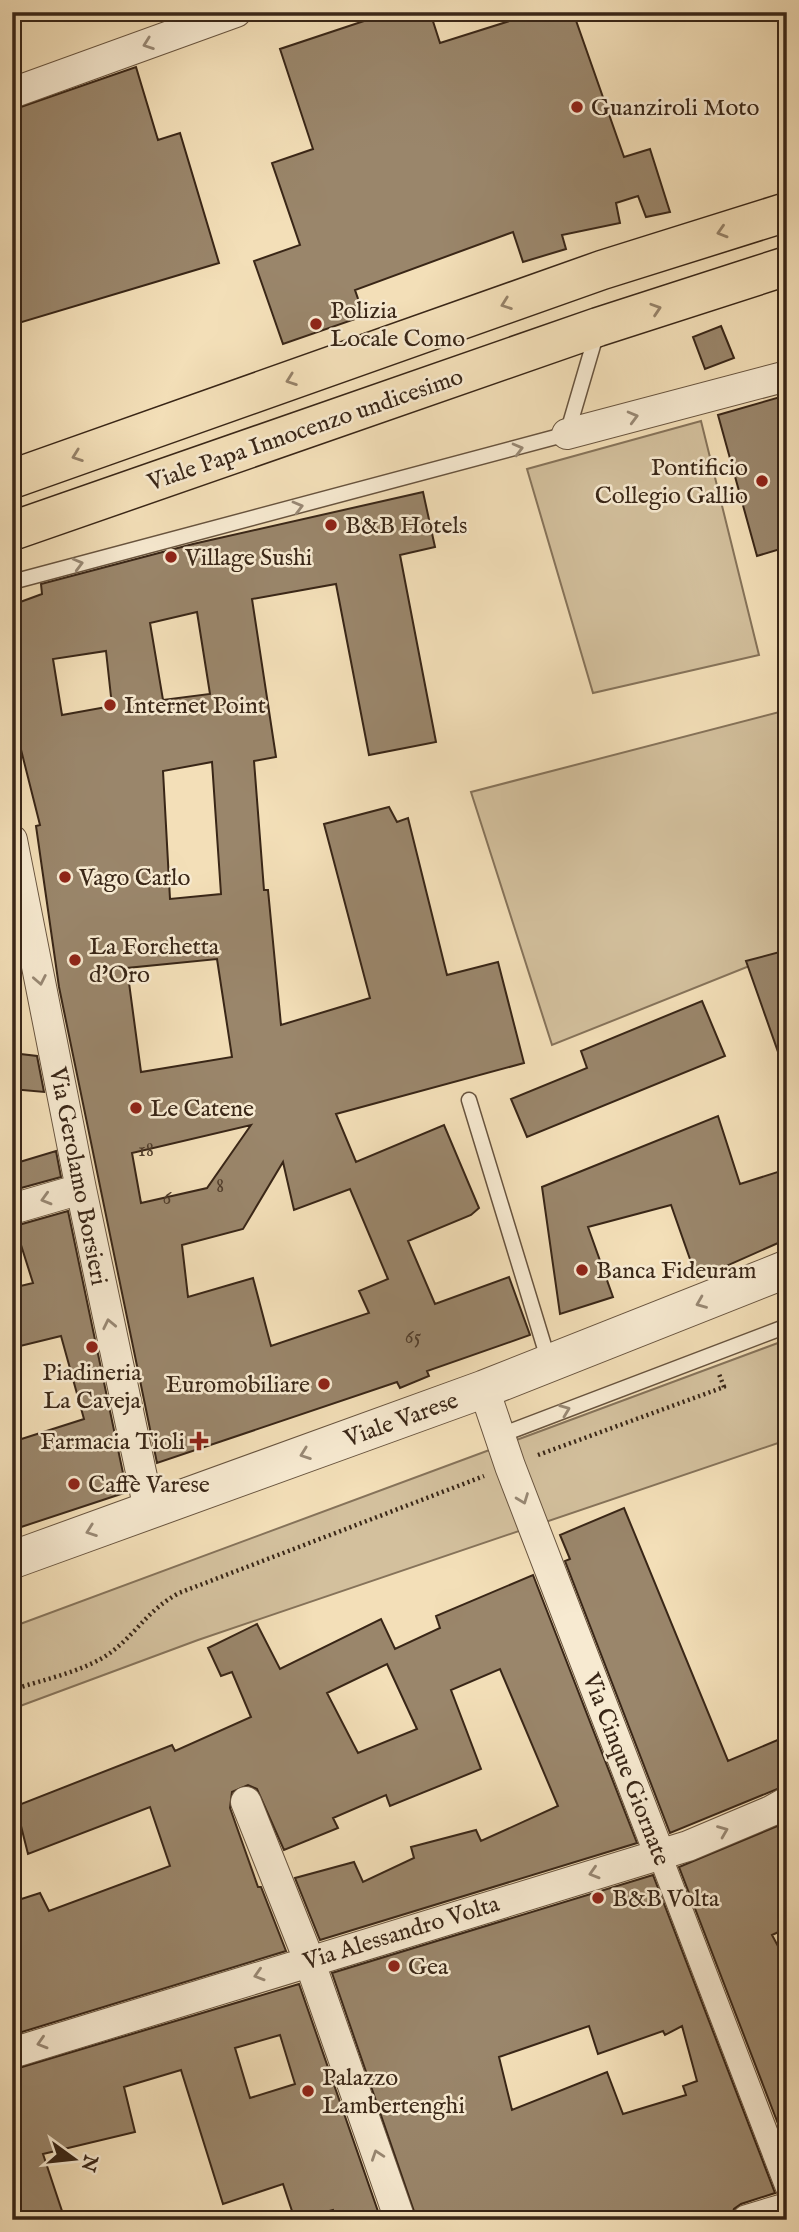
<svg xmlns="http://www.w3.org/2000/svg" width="799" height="2232" font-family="'IM FELL English',serif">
<rect width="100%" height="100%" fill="#f3dfb8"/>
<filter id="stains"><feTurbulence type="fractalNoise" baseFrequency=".00286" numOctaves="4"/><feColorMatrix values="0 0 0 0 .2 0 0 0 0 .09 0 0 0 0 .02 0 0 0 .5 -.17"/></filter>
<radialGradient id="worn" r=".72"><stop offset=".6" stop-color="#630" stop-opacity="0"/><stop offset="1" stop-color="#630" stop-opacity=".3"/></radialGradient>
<path fill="#d3c09d" stroke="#86735a" stroke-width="2" d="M701 421 759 655 593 693 527 469Z
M787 710V951L552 1045 471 792Z
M786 1340 787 1440 198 1640 12 1709V1627Z"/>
<path fill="#9a866b" stroke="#392617" stroke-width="2" fill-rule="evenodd" d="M391 12H430L440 43 538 12H573L624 157 650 149 670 212 646 217 638 196 616 203 620 223 562 235 566 249 523 262 513 232 355 290 364 316 283 344 254 261 300 245 272 163 313 149 280 49Z
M136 67 158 140 180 133 219 263 12 325V110Z
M721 326 734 358 705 369 693 337Z
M787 395V547L757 556 718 415Z
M423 492 435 547 400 555 436 742 369 755 336 584 252 599 276 757 254 761 264 890H268L281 1025 370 998 324 824 389 807 397 822 408 818 447 975 498 962 524 1063 336 1114 356 1162 444 1125 479 1208 471 1215 408 1241 435 1304 509 1277 530 1335 427 1371 429 1376 400 1388 397 1382 157 1463 59 987 36 826 40 825 12 714V605L42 594 41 584 193 544ZM197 612 210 694 163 700 150 623ZM106 651 112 706 62 715 53 659ZM212 762 221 894 170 899 163 771ZM217 959 232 1057 141 1072 127 968ZM251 1125 207 1188 141 1203 132 1153ZM283 1162 294 1210 350 1189 388 1279 359 1291 369 1313 271 1346 253 1278 188 1297 182 1245 243 1229Z
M787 950V1065L783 1066 746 961Z
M702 1001 725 1056 527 1137 511 1099 587 1068 581 1051Z
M12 1053 37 1056 44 1092 12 1089Z
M718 1116 740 1184 787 1169V1239L697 1279 671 1205 588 1227 613 1297 560 1314 542 1187Z
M56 1151 61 1177 21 1188 13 1164Z
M68 1211 127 1492 12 1530V1442L84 1419 61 1336 12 1348V1288L33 1283 15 1226Z
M624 1508 728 1761 787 1736V1785L670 1833 565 1561 570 1559 560 1535Z
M533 1575 637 1843 320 1940 295 1878 354 1862 363 1882 414 1858 411 1847 476 1830 481 1841 558 1806 500 1669 451 1690 481 1769 390 1806 386 1795 333 1818 338 1828 284 1850 257 1789 248 1785 232 1792 230 1808 258 1887H261L286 1951 12 2035V1902L40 1893 49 1911 170 1866 150 1807 28 1854 16 1806 172 1745 175 1751 251 1717 232 1672 221 1676 208 1648 257 1624 280 1669 381 1619 395 1649 440 1628 436 1616ZM387 1664 417 1729 358 1753 327 1693Z
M787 1822V1928L772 1935 787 1963V2147L679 1867Z
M653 1875 775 2193 741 2204 734 2209 730 2220H417L332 1973ZM589 2026 598 2054 663 2031 665 2035 682 2026 697 2081 683 2086 686 2095 623 2114 607 2072 512 2110 499 2057Z
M299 1984 381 2220H336L333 2210 295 2220 283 2184 223 2204 181 2070 124 2087 135 2132 43 2154 65 2220H12V2070ZM280 2035 295 2084 250 2098 235 2048Z"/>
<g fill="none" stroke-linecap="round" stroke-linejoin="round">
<g stroke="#68543f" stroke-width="17">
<path id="service" d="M12 582 567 434 597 332
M469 1100 549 1362
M501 1435 787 1326"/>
</g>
<g stroke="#68543f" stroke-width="25">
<path id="pedestrian" d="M659 1853 787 2187"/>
</g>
<g stroke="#68543f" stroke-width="32">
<path id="minor" d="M12 93 236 12
M567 434 787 376
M12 840 81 1189 149 1510
M12 1209 81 1189
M484 1389 510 1466 659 1853
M246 1802 309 1960 400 2220
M12 2053 688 1846 771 1811 787 1802
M747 2220 787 2208"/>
</g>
<g stroke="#68543f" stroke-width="39">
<path id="tertiary" d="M12 1560 484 1389 787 1269"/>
</g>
<g stroke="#392617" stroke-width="41">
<path id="primary" d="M12 479 602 270 787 212
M12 531 598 327 787 266"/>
</g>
<path stroke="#392617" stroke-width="4.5" stroke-dasharray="2 3.5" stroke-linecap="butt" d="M538 1455 724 1387 719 1374
M12 1690C44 1679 88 1671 114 1650 139 1630 148 1610 179 1593L484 1476"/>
<use href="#service" stroke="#f7ead1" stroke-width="14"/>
<use href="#pedestrian" stroke="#f7ead1" stroke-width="23"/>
<use href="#minor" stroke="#f7ead1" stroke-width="30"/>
<use href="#tertiary" stroke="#f7ead1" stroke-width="37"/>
<use href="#primary" stroke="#f3dfb8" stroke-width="38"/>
</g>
<defs><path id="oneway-chevron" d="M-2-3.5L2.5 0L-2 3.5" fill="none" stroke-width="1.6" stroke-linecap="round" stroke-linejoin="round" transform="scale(1.75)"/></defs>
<g stroke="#988874">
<use href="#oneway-chevron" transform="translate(148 44) rotate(160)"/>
<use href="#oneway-chevron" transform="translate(633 417) rotate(-15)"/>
<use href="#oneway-chevron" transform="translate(518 449) rotate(-15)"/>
<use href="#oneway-chevron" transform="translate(298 507) rotate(-15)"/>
<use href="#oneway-chevron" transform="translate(78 564) rotate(-15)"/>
<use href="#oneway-chevron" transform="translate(40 980) rotate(79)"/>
<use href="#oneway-chevron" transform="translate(46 1199) rotate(164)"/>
<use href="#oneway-chevron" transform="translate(701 1303) rotate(158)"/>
<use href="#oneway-chevron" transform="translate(109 1324) rotate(-102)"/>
<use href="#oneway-chevron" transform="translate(565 1410) rotate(-21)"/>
<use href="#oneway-chevron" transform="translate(305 1454) rotate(160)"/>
<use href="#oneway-chevron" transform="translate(523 1499) rotate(69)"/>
<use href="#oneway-chevron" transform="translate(91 1531) rotate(160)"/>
<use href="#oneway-chevron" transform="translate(723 1831) rotate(-22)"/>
<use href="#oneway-chevron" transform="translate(594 1873) rotate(163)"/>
<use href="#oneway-chevron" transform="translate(259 1975) rotate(163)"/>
<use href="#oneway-chevron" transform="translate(42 2043) rotate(163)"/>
<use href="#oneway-chevron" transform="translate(377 2155) rotate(-109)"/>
</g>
<g stroke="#968268">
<use href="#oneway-chevron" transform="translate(722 232) rotate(163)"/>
<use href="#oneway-chevron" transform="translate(506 304) rotate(160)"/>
<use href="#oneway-chevron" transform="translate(656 309) rotate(-18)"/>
<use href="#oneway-chevron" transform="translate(291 380) rotate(160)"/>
<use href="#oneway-chevron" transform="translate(77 456) rotate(160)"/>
</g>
<g fill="#8f2418" stroke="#f7ead1" stroke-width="2.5">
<circle cx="577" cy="107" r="7"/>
<circle cx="316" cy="324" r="7"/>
<circle cx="762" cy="481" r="7"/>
<circle cx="331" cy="525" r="7"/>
<circle cx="171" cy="557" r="7"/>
<circle cx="110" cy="705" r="7"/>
<circle cx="65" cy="877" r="7"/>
<circle cx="75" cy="960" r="7"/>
<circle cx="136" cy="1108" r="7"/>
<circle cx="582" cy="1270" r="7"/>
<circle cx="92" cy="1347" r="7"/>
<circle cx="324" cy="1384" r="7"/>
<path d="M195.5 1430.5h7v7h7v7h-7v7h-7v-7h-7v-7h7z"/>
<circle cx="74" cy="1484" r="7"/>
<circle cx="598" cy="1898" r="7"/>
<circle cx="394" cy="1966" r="7"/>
<circle cx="308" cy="2091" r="7"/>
</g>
<g text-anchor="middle" stroke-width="5" stroke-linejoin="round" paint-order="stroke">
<g font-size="21" fill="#513e2c">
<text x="146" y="1156">18</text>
<text x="220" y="1192">8</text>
<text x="167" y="1204">6</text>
<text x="413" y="1343">65</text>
</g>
<g font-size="24" fill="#392617" stroke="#f7ead1" text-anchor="start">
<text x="591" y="115">Guanziroli Moto</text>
<text x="330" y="318">Polizia<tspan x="330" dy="28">Locale Como</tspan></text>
<text x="748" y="475" text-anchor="end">Pontificio<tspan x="748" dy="28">Collegio Gallio</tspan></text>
<text x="345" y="533">B&amp;B Hotels</text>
<text x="185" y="565">Village Sushi</text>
<text x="124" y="713">Internet Point</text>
<text x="79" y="885">Vago Carlo</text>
<text x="89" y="954">La Forchetta<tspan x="89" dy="28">d'Oro</tspan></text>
<text x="150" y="1116">Le Catene</text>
<text x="596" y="1278">Banca Fideuram</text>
<text x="92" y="1380" text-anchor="middle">Piadineria<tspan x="92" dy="28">La Caveja</tspan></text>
<text x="310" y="1392" text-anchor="end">Euromobiliare</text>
<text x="185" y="1449" text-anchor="end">Farmacia Tioli</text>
<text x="88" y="1492">Caffè Varese</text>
<text x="612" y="1906">B&amp;B Volta</text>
<text x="408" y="1974">Gea</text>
<text x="322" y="2085">Palazzo<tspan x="322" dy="28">Lambertenghi</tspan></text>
</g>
<g font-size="24" fill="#392617" stroke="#f7ead1">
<text transform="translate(305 429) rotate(-19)" y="8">Viale Papa Innocenzo undicesimo</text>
<text transform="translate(79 1176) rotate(79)" y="8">Via Gerolamo Borsieri</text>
<text transform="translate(401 1419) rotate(-20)" y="8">Viale Varese</text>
<text transform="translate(627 1769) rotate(69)" y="8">Via Cinque Giornate</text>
<text transform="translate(401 1932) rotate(-17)" y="8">Via Alessandro Volta</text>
</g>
</g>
<rect width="799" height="2232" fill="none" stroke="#f3dfb8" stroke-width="42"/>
<rect x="14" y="14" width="771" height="2204" fill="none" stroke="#392617" stroke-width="3.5"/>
<rect x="21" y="21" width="757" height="2190" fill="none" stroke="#392617" stroke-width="2"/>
<g transform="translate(74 2159) rotate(105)" stroke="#f7ead1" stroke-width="5" paint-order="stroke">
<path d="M0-5L12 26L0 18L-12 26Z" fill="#392617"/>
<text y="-10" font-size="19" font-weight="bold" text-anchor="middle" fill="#392617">N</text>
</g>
<rect width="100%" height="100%" filter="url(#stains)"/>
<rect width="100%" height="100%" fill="url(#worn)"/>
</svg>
